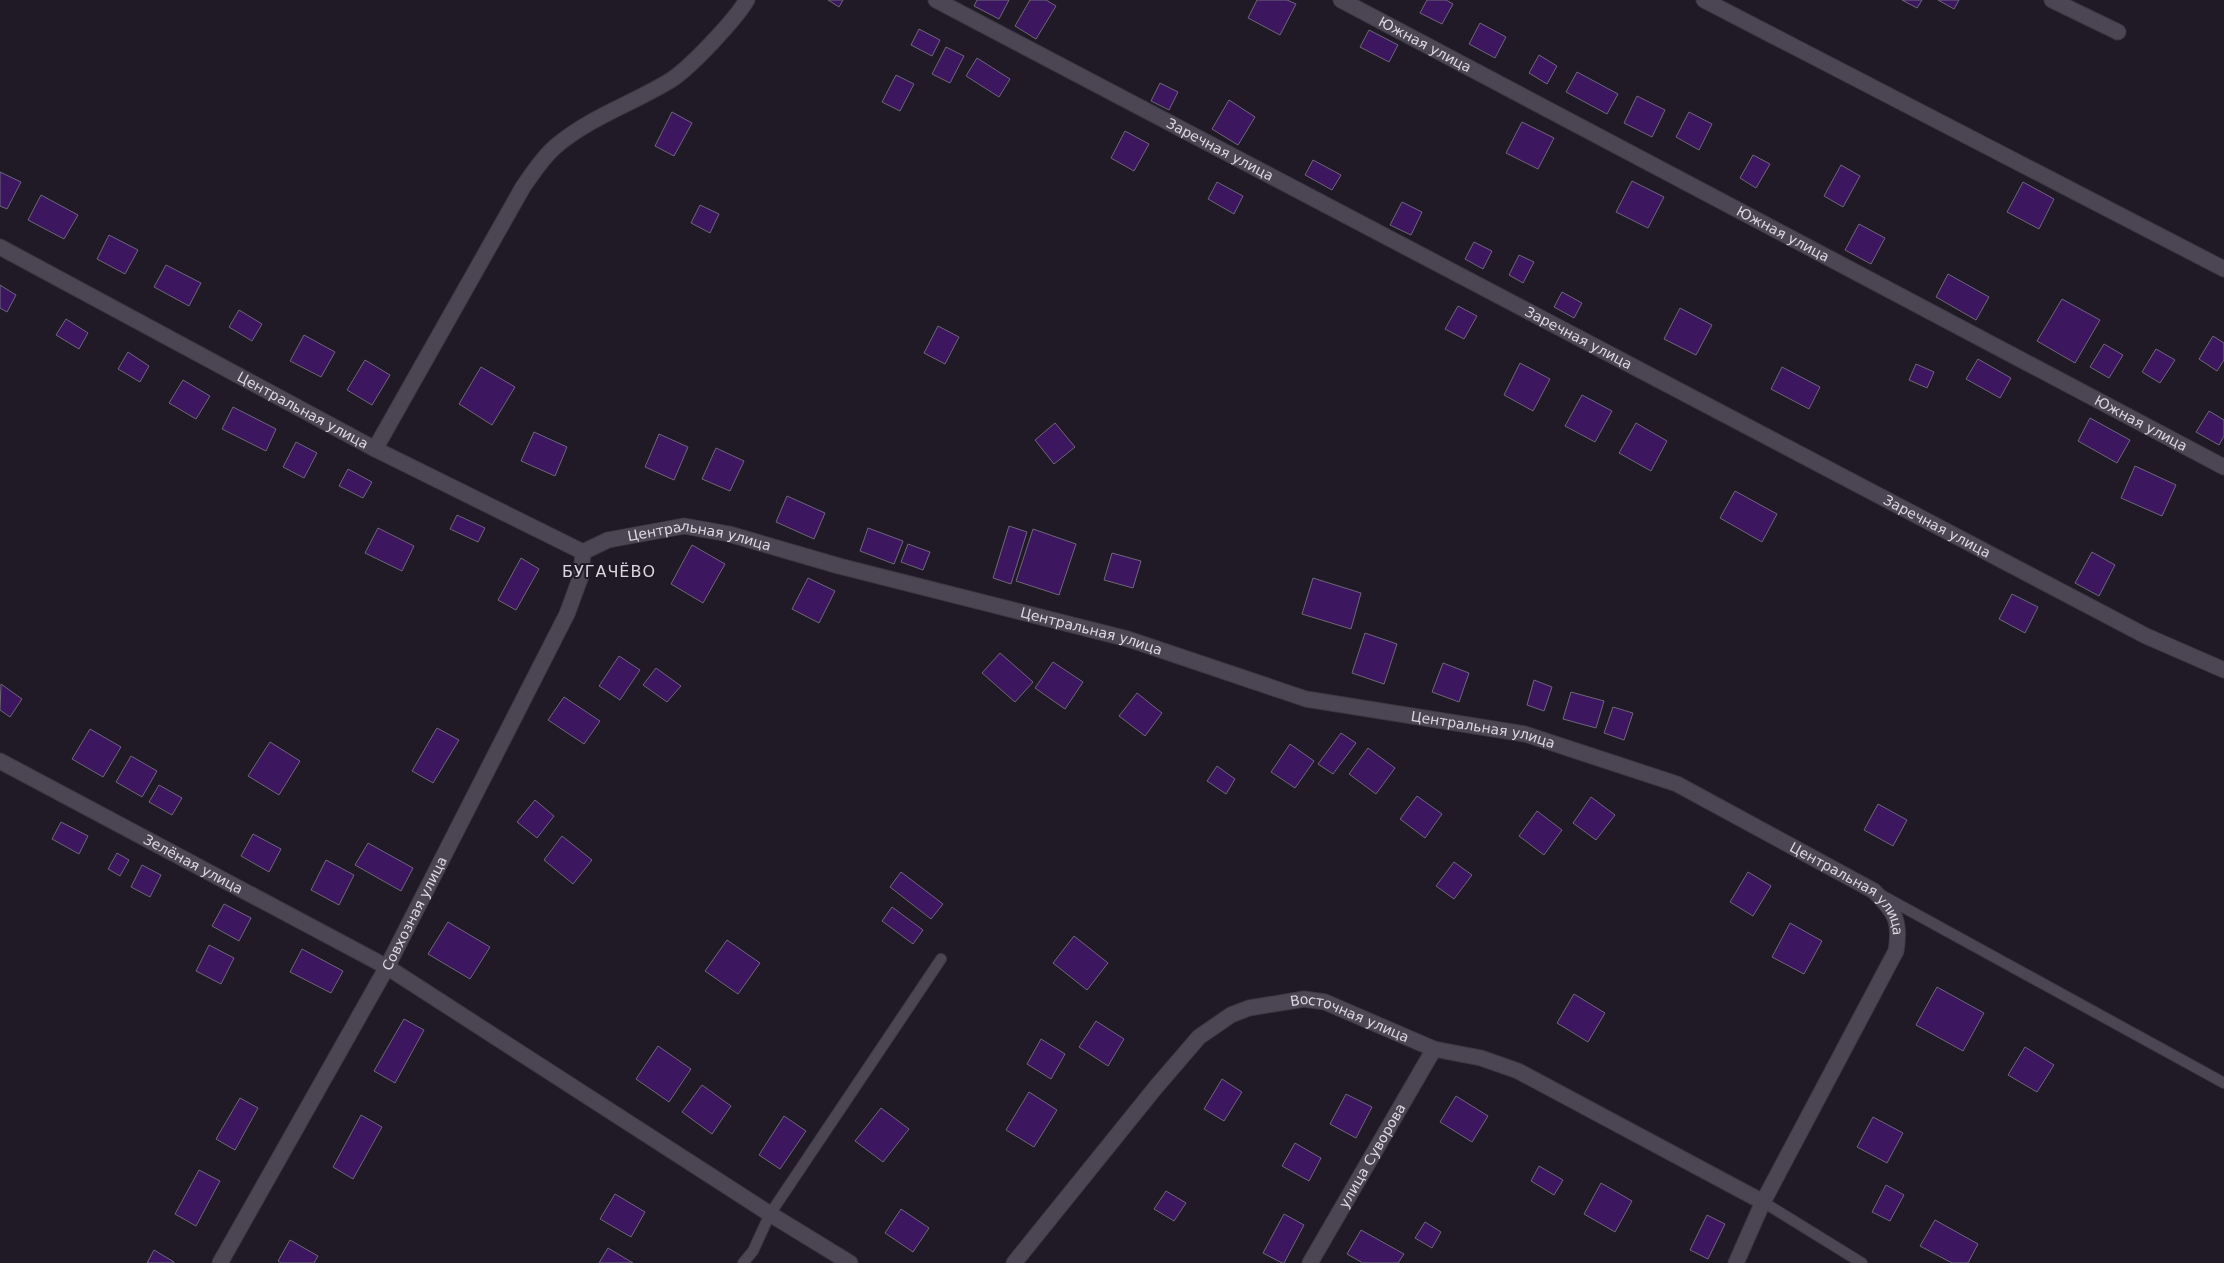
<svg xmlns="http://www.w3.org/2000/svg" width="2224" height="1263" font-family="'DejaVu Sans',sans-serif">
<rect width="100%" height="100%" fill="#1f1a26"/>
<path fill="#3d1660" stroke="#6d6776" d="M828 0H843L839 7Z
M977 0H1009L999 19 974 6Z
M1030 0H1046L1056 6 1036 39 1015 26Z
M1257 0H1287L1296 4 1280 35 1248 18Z
M1427 0H1446L1453 4 1442 24 1420 13Z
M1902 0H1922L1917 8Z
M1938 0H1959L1954 9Z
M1480 23 1506 37 1495 58 1469 44Z
M919 29 940 40 932 56 911 45Z
M1369 30 1398 45 1389 62 1360 47Z
M946 47 964 56 950 83 932 74Z
M1539 55 1557 66 1547 84 1529 73Z
M977 58 1010 79 999 97 966 76Z
M1577 72 1618 94 1607 114 1566 92Z
M896 75 914 84 900 111 882 102Z
M1160 83 1178 92 1169 110 1151 101Z
M1637 96 1665 110 1652 137 1624 123Z
M1229 100 1255 117 1238 145 1212 129Z
M672 112 692 123 674 156 655 146Z
M1689 112 1712 124 1699 150 1676 137Z
M1522 122 1554 138 1538 169 1506 153Z
M1125 131 1149 144 1134 171 1111 158Z
M1753 155 1770 164 1756 188 1740 178Z
M1313 160 1341 175 1332 190 1305 175Z
M1841 165 1860 176 1843 207 1824 196Z
M0 172 21 182 7 209 0 206Z
M1632 181 1664 197 1648 228 1616 212Z
M1217 182 1243 196 1234 214 1208 199Z
M2023 182 2054 199 2039 229 2007 212Z
M41 195 78 215 64 239 28 220Z
M1402 202 1422 212 1411 235 1390 225Z
M700 205 719 214 710 233 691 223Z
M1859 224 1885 238 1871 264 1845 250Z
M109 235 138 250 125 274 97 259Z
M1474 242 1492 251 1483 269 1465 259Z
M1519 255 1534 262 1523 283 1509 275Z
M166 265 201 283 189 306 154 287Z
M1948 274 1989 297 1976 320 1936 297Z
M0 285 16 295 7 312 0 308Z
M1562 292 1582 303 1574 318 1554 307Z
M2062 299 2100 320 2075 363 2037 341Z
M1458 306 1477 316 1464 339 1445 329Z
M1680 308 1712 325 1696 355 1664 339Z
M239 310 262 324 252 341 229 327Z
M66 319 88 333 79 349 56 335Z
M938 326 959 337 945 364 924 353Z
M304 335 335 352 321 377 290 361Z
M2213 336 2224 343V360L2217 371 2199 359Z
M2104 344 2123 355 2109 378 2090 367Z
M2156 349 2175 360 2160 383 2142 372Z
M128 352 149 366 140 382 118 369Z
M1978 359 2011 378 2000 398 1966 379Z
M365 360 390 375 372 405 347 390Z
M1520 363 1550 379 1533 411 1504 395Z
M1916 364 1934 372 1927 388 1909 380Z
M481 367 515 387 492 425 459 404Z
M1782 367 1820 387 1809 409 1771 389Z
M183 380 210 396 196 419 169 403Z
M1582 395 1612 411 1595 442 1565 426Z
M233 407 276 429 266 451 222 429Z
M2209 411 2224 420V436L2219 445 2196 432Z
M2090 418 2130 440 2117 463 2078 441Z
M1055 423 1075 447 1054 464 1035 440Z
M1636 423 1667 441 1651 471 1619 453Z
M534 432 567 447 555 476 521 461Z
M659 434 688 447 674 480 645 467Z
M296 442 317 453 304 478 283 467Z
M716 448 744 461 730 491 702 479Z
M2135 466 2176 485 2162 516 2121 498Z
M348 469 372 482 363 498 339 486Z
M1735 491 1777 514 1762 542 1720 518Z
M787 496 825 513 814 539 776 522Z
M457 515 485 528 478 542 450 529Z
M1009 526 1027 532 1011 584 993 578Z
M378 528 414 546 402 571 365 553Z
M868 528 903 541 894 564 860 551Z
M1033 529 1076 544 1059 595 1016 581Z
M908 544 930 552 923 570 901 562Z
M692 545 725 564 703 603 671 584Z
M2092 552 2115 565 2099 596 2075 583Z
M1112 553 1141 561 1133 588 1104 580Z
M521 558 539 569 516 610 498 600Z
M808 578 835 591 819 623 792 609Z
M1313 578 1361 593 1351 629 1302 614Z
M2012 594 2038 607 2025 633 1999 619Z
M1365 633 1397 644 1384 684 1352 673Z
M1000 653 1033 682 1015 702 982 673Z
M619 656 640 670 620 700 599 686Z
M1053 662 1083 682 1065 709 1035 688Z
M1443 663 1469 673 1459 702 1432 692Z
M656 668 681 686 667 702 643 685Z
M1534 680 1552 687 1544 711 1527 705Z
M1 684 22 699 10 717 0 710Z
M1571 692 1604 701 1596 728 1563 719Z
M1137 693 1162 713 1145 736 1119 716Z
M564 697 600 721 584 744 548 720Z
M1613 707 1633 713 1624 740 1604 733Z
M437 728 459 740 433 783 412 771Z
M90 729 121 747 103 777 72 759Z
M1341 733 1356 743 1333 774 1318 764Z
M270 742 300 761 279 795 248 776Z
M1290 744 1314 761 1295 788 1271 772Z
M1368 748 1395 768 1376 794 1349 774Z
M131 756 157 771 142 797 116 782Z
M1217 766 1235 779 1226 794 1207 781Z
M159 785 182 798 172 815 149 802Z
M1417 796 1442 814 1425 838 1400 819Z
M1591 797 1615 815 1596 840 1573 823Z
M535 800 554 816 537 838 517 822Z
M1878 804 1907 820 1893 846 1864 830Z
M1537 811 1562 830 1544 855 1519 836Z
M61 822 88 836 79 854 52 839Z
M253 834 281 849 269 872 241 856Z
M562 836 592 860 573 884 544 860Z
M368 843 413 868 401 891 355 865Z
M117 853 129 860 120 876 108 869Z
M326 860 354 875 339 905 311 890Z
M1454 862 1472 875 1454 899 1436 886Z
M142 865 161 875 150 897 131 887Z
M901 872 943 904 931 919 890 887Z
M1748 872 1771 886 1753 916 1730 902Z
M224 904 251 918 239 941 212 926Z
M892 907 923 930 913 944 882 921Z
M448 922 490 947 470 979 428 954Z
M1790 923 1822 941 1804 974 1772 957Z
M1074 936 1108 963 1087 990 1053 963Z
M727 940 760 963 738 994 705 971Z
M209 945 234 958 221 984 196 971Z
M302 949 343 971 331 993 290 972Z
M1937 987 1984 1013 1963 1051 1916 1025Z
M1574 994 1605 1013 1588 1042 1557 1023Z
M404 1019 424 1030 395 1083 374 1071Z
M1096 1021 1124 1039 1108 1066 1079 1047Z
M1041 1039 1065 1054 1051 1079 1027 1064Z
M658 1046 691 1069 669 1102 636 1079Z
M2025 1047 2054 1065 2037 1092 2008 1075Z
M1222 1079 1242 1092 1224 1121 1204 1109Z
M702 1085 731 1106 712 1134 682 1112Z
M1029 1092 1057 1110 1034 1147 1006 1130Z
M1346 1094 1372 1107 1356 1138 1330 1124Z
M1456 1096 1488 1116 1472 1142 1440 1122Z
M240 1098 258 1108 235 1150 216 1139Z
M881 1108 909 1129 883 1162 855 1141Z
M361 1115 382 1127 353 1179 333 1167Z
M784 1116 806 1131 780 1169 759 1155Z
M1873 1117 1903 1133 1887 1163 1857 1147Z
M1295 1143 1321 1158 1309 1181 1282 1166Z
M1539 1166 1563 1180 1554 1195 1531 1181Z
M199 1170 220 1181 196 1226 175 1214Z
M1601 1183 1632 1201 1615 1232 1584 1214Z
M1886 1185 1904 1195 1890 1221 1872 1212Z
M1166 1191 1186 1203 1174 1221 1154 1209Z
M615 1194 645 1212 631 1237 600 1219Z
M901 1209 929 1228 913 1252 885 1233Z
M1284 1214 1304 1225 1284 1263H1282L1263 1253Z
M1707 1215 1725 1224 1708 1259 1690 1250Z
M1935 1220 1978 1244 1968 1263H1952L1920 1246Z
M1425 1222 1441 1232 1432 1248 1415 1238Z
M1361 1230 1404 1254 1398 1263H1363L1347 1254Z
M290 1240 318 1256 314 1263H281L278 1261Z
M608 1248 633 1263H599Z
M154 1250 174 1262V1263H147Z"/>
<g fill="none" stroke-linecap="round" stroke-linejoin="round">
<g stroke="#3b3841" stroke-width="12">
<path id="lane" d="M1883 896 2224 1083
M1763 1202 1862 1263
M743 1263 753 1251 770 1214 941 959"/>
</g>
<g stroke="#3b3841" stroke-width="17">
<g id="street">
<path id="s1" d="M936 0 2146 636 2224 670"/>
<path id="s2" d="M1341 0 2224 467"/>
<path d="M1704 0 2224 269"/>
<path d="M2052 0 2118 32"/>
<path id="s3" d="M0 247 375 449 583 552 608 540 684 526 729 534 839 566 1128 639 1306 699 1525 734 1677 784 1874 891C1895 912 1901 921 1896 951L1763 1202 1736 1263"/>
<path d="M375 449 523 187C533 173 542 158 556 146 590 117 634 103 671 80 691 67 735 20 747 0"/>
<path id="s4" d="M0 761 387 967 770 1214 850 1263"/>
<path id="s5" d="M220 1263 387 967 567 614 581 576 583 552"/>
<path id="s6" d="M1014 1263 1156 1087 1199 1037 1231 1015 1249 1008 1304 999 1325 1002 1434 1049 1481 1058 1518 1071 1763 1202"/>
<path id="s7" d="M1310 1263 1434 1049"/>
</g>
</g>
<use href="#lane" stroke="#4c4654" stroke-width="10"/>
<use href="#street" stroke="#4c4654" stroke-width="15"/>
</g>
<g text-anchor="middle" stroke-width="4" stroke-linejoin="round" paint-order="stroke">
<g font-size="14" fill="#dbd8e1" stroke="#1f1a26">
<text dy="5" stroke="none"><textPath href="#s2" startOffset="95">Южная улица</textPath></text>
<text dy="5" stroke="none"><textPath href="#s1" startOffset="321">Заречная улица</textPath></text>
<text dy="5" stroke="none"><textPath href="#s2" startOffset="500">Южная улица</textPath></text>
<text dy="5" stroke="none"><textPath href="#s1" startOffset="726">Заречная улица</textPath></text>
<text dy="5" stroke="none"><textPath href="#s3" startOffset="344">Центральная улица</textPath></text>
<text dy="5" stroke="none"><textPath href="#s2" startOffset="905">Южная улица</textPath></text>
<text dy="5" stroke="none"><textPath href="#s1" startOffset="1131">Заречная улица</textPath></text>
<text dy="5" stroke="none"><textPath href="#s3" startOffset="779">Центральная улица</textPath></text>
<text dy="5" stroke="none"><textPath href="#s3" startOffset="1184">Центральная улица</textPath></text>
<text dy="5" stroke="none"><textPath href="#s3" startOffset="1589">Центральная улица</textPath></text>
<text dy="5" stroke="none"><textPath href="#s4" startOffset="219">Зелёная улица</textPath></text>
<text dy="5" stroke="none"><textPath href="#s3" startOffset="1994">Центральная улица</textPath></text>
<text dy="5" stroke="none"><textPath href="#s5" startOffset="400">Совхозная улица</textPath></text>
<text dy="5" stroke="none"><textPath href="#s6" startOffset="455">Восточная улица</textPath></text>
<text dy="5" stroke="none"><textPath href="#s7" startOffset="124">улица Суворова</textPath></text>
</g>
<g font-size="16" letter-spacing="1" fill="#dbd8e1" stroke="#1f1a26">
<text x="609" y="577">БУГАЧЁВО</text>
</g>
</g>
</svg>
